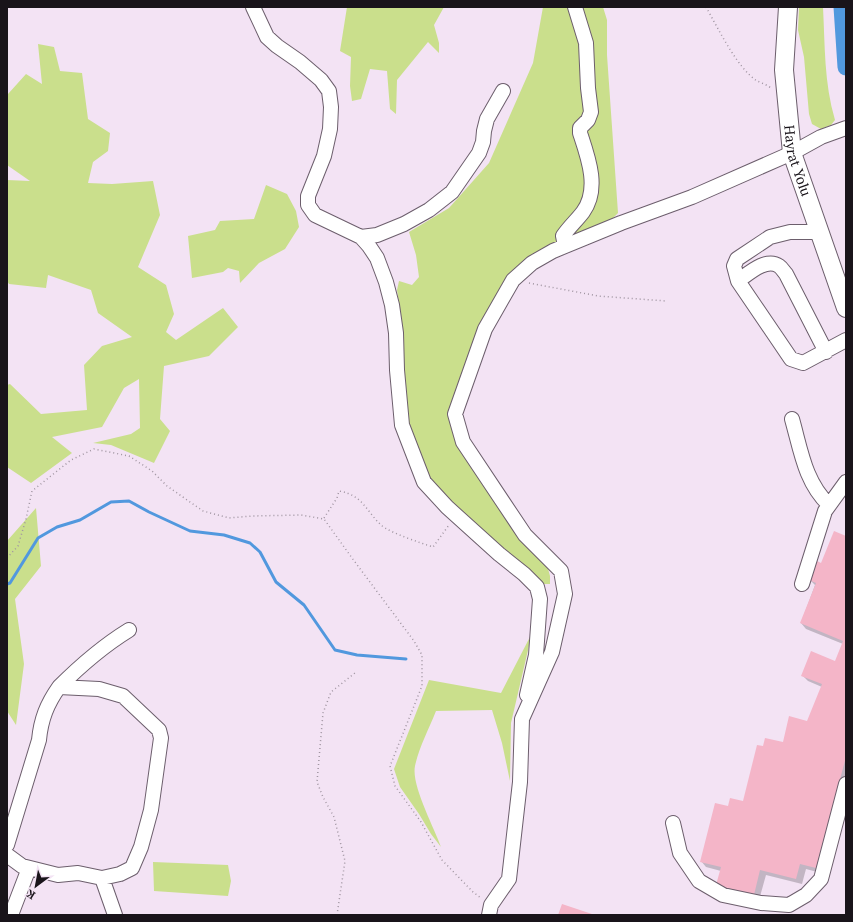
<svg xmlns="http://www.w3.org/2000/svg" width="853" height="922" font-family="'PT Serif',serif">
<rect width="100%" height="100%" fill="#f3e3f4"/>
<path fill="#cadf8c" d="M347 7H444L434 25 439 43V53L428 42 397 80 396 114 390 109 387 71 370 69 361 99 352 101 350 86 351 57 340 51Z
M543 7H603L607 20V55L618 213 611 220 574 235 530 258 450 409 454 435 477 472 547 565 550 576V584H542L427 481 408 431 404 392 402 324 397 290 399 281 412 285 419 277 416 255 409 232 449 208 489 163 533 63Z
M799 7H823C825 45 824 83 835 120L831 125 821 129 812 124 809 114 804 57 798 30Z
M38 44 54 47 60 71 82 73 88 119 110 133 108 151 93 162 88 183 112 184 153 181 160 215 138 267 166 285 174 314 166 332 176 340 223 308 238 327 209 356 164 366 160 419 170 431 154 463 111 445 93 443 131 434 140 428 139 379 124 388 102 427 52 437 72 453 31 483 7 467V385L10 384 41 414 87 410 84 365 102 346 132 337 98 313 91 290 48 275 46 288 9 284 7 281V180L30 181 7 165V93L8 94 26 74 42 84Z
M266 185 287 194 296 211 299 227 285 249 259 263 240 283 239 271 228 268 223 272 192 278 188 236 215 230 220 221 254 219Z
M36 508 41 566 15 599 24 664 16 725 7 711V541Z
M532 633 511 723 510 781 502 743 492 710 436 711C429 729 419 747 415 766 411 785 434 827 441 847L431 834 419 814 400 787 394 769 429 680 501 693Z
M153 862 228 865 231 881 228 896 154 891Z"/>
<path fill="#0003" d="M846 537V782L821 873 806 869 802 884 766 875 759 900 723 891 721 871 706 867 701 861 728 808 744 802 763 748 783 744 808 722 822 687 808 681 802 675 835 663 843 644 806 629 801 623 815 585 810 580 822 564Z"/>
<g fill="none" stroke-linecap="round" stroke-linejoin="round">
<path stroke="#5198de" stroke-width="3" d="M845 50 846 48
M7 584 10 583 38 538 57 527 80 520 111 502 129 501 149 512 190 531 224 535 250 543 260 552 276 582 304 605 335 650 357 655 406 659"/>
<path stroke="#5198de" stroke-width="17" d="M842 7 846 67"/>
</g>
<path fill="#f4b5c8" d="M834 531 846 536V757L816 868 800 864 796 879 760 870 754 895 716 885 721 867 700 862 715 803 728 806 730 798 743 801 757 745 763 746 765 738 783 742 789 716 807 721 822 684 801 676 811 651 835 661 843 641 800 623 816 583 809 580 817 561 821 563Z
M562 904 592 914V915H558Z"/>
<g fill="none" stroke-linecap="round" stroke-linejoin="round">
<g stroke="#6c5e6c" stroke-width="16">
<path id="minor" d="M253 7 267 37 277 46 300 62 321 80 329 91 331 107 330 129 324 156 308 196V205L315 215 361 237 369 246 377 258 386 282 392 305 396 333 397 370 402 425 424 482 447 507 499 554 524 574 537 587 540 599 536 655 527 695
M819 232H790L770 237 737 259 734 266 738 281 791 359 803 363 846 340
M361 237 377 235 404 224 429 210 452 192 479 153 483 142 484 131 487 119 503 91
M565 246 563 236C569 227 577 220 583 212 600 189 588 157 580 133V128L588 120 591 112 588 88 586 43 575 7
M738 281C748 274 766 257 779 266 782 268 784 272 786 274L826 352
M792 419C801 451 805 482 829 505
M802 584 825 511 846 482
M59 687C80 666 103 646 129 630
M673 823 680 853 699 881 723 895 761 903 789 905 806 895 821 879 846 784
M7 845 39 740C41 719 47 704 59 687L99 689 123 696 159 730 161 738 151 810 141 847 132 868 120 874 102 878 78 873 58 875 22 866 7 855
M102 878 115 915
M11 915 29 868
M489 915 491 905 509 879 520 782 522 719 552 652 565 594 561 571 525 535 463 442 455 414 485 329 513 280 532 263 553 251 621 223 692 197 792 153 821 137 846 128"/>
</g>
<g stroke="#6c5e6c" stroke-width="20">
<g id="major">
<path id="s1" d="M788 7 784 70 792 153 846 308"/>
</g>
</g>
<path stroke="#a095a1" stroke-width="1.5" stroke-dasharray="1 3" stroke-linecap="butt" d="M706 7C718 28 737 68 757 81 762 83 767 85 771 88
M529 283 598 296 666 301
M324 518 337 498 339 491C363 495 366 511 381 525 390 533 421 543 433 547L449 525
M7 558 18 546 26 519 32 491 71 460 94 449 129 456 152 471 167 486 203 511 229 518 252 516 301 515 324 519 352 558 414 641 422 655V686L390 766 395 786 421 822 442 860 473 892 481 898
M337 915 345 861 334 817 323 797 317 782 323 713 331 692 355 673"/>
<use href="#minor" stroke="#fff" stroke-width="14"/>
<use href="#major" stroke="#fff" stroke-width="18"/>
</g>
<g text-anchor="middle" stroke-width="3" stroke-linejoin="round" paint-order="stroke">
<g font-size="14" fill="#19141a" stroke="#f3e3f4">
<text dy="5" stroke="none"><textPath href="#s1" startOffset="155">Hayrat Yolu</textPath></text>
</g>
</g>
<rect width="853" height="922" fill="none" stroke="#19141a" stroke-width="16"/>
<g transform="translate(36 886) rotate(212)" stroke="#f3e3f4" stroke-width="3" paint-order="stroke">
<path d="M0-3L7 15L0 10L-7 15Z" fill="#19141a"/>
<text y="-6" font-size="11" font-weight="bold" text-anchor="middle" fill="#19141a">K</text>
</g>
</svg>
